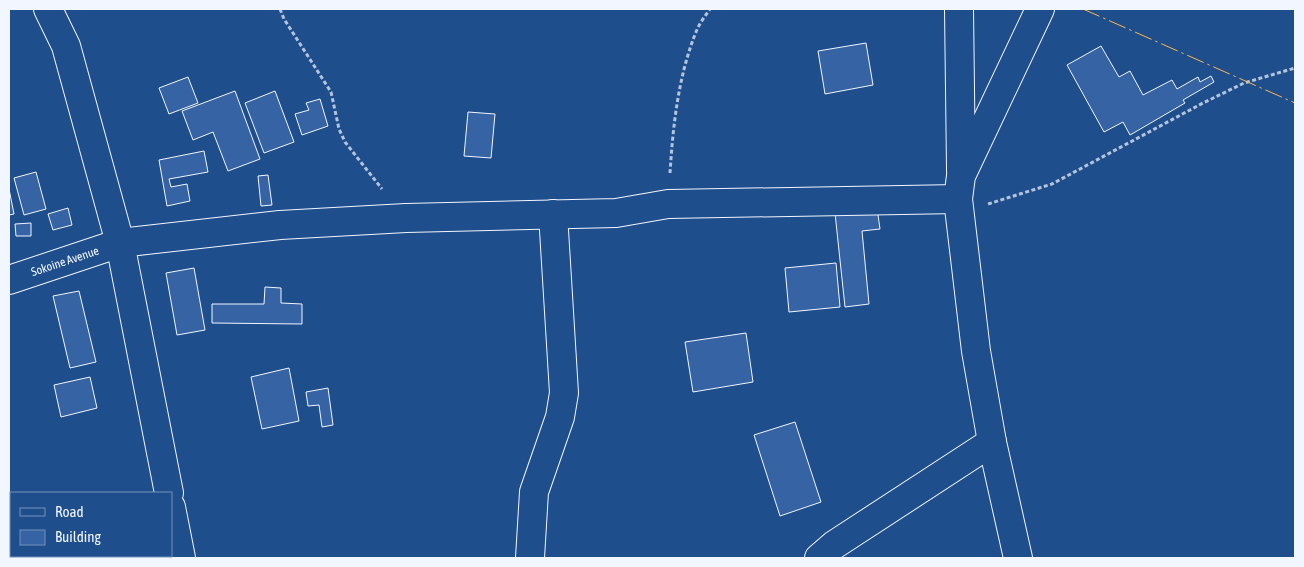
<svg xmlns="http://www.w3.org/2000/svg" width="1304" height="567" font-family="'Asap Condensed',sans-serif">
<rect width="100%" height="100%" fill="#1f4e8c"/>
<path fill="#3563a3" stroke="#f2f6ff" d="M866 43 873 85 825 94 818 51Z
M1101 46 1119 77 1130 71 1143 95 1172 80 1177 89 1198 77 1200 82 1211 76 1214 82 1183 100 1185 103 1130 135 1123 122 1104 132 1067 65Z
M188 77 198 103 169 114 159 88Z
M235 91 260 159 228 171 213 132 193 140 182 111Z
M275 91 294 142 264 153 245 103Z
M320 99 328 126 302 135 295 114 309 110 306 103Z
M468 112 495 114 491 158 464 156Z
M204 151 208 172 169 179 171 187 187 184 190 201 167 206 159 160Z
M36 172 46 209 24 215 14 178Z
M268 175 272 205 261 206 258 176Z
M9 189 14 214 9 215Z
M68 208 72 225 53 230 48 214Z
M877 208 880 229 862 231 869 304 845 307 835 213Z
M31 223V236H16L15 224Z
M836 263 840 307 789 312 785 268Z
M194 268 205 330 177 335 166 273Z
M265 287 281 288V303L302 304V324L212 323V304H264Z
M79 291 96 362 70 368 53 296Z
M746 333 753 382 693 392 685 342Z
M289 368 299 421 262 429 251 377Z
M90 377 97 408 61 417 54 385Z
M328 388 333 425 322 427 319 405 308 406 306 392Z
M795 422 821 502 780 516 754 435Z"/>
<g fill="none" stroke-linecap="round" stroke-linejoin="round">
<g stroke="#f2f6ff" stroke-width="30">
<g id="minor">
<path d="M48 9 66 46 120 243 169 493"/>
<path d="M959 9 961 170"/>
<path id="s1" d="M9 280 120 243 280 225 406 218 616 213 668 204 958 199"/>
<path d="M171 507 181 558"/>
<path d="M530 558 534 492 560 417 564 393 553 214"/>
<path d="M819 558 834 545 992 442"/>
<path d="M1018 558 992 442 976 351 958 199 961 176 1040 9"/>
</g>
</g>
<path stroke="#b3c4dc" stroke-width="3" stroke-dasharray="4 2.5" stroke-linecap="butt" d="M280 9 284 19 331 92 339 129 345 142 382 189
M670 173C673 126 678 77 696 32 699 24 705 16 710 9
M988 204 1052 184 1203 103 1244 83 1295 68"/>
<use href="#minor" stroke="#1f4e8c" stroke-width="28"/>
<path stroke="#ffb74d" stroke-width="1" stroke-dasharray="18 4 2.5 4" stroke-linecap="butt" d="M1083 9 1295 103"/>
</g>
<g text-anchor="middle" stroke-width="4" stroke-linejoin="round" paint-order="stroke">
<g font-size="12" fill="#f2f6ff" stroke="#1f4e8c">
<text dy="4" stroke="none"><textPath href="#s1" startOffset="59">Sokoine Avenue</textPath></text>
</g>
</g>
<rect width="1304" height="567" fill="none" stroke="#f2f6ff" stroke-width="20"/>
<rect x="10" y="492" width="162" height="65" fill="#1f4e8c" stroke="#7391ba"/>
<rect x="20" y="508" width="25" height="8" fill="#1f4e8c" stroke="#7391ba"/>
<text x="55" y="517" font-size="15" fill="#f2f6ff">Road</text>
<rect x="20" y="530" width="25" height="15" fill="#3563a3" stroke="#7391ba"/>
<text x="55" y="542" font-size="15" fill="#f2f6ff">Building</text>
</svg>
